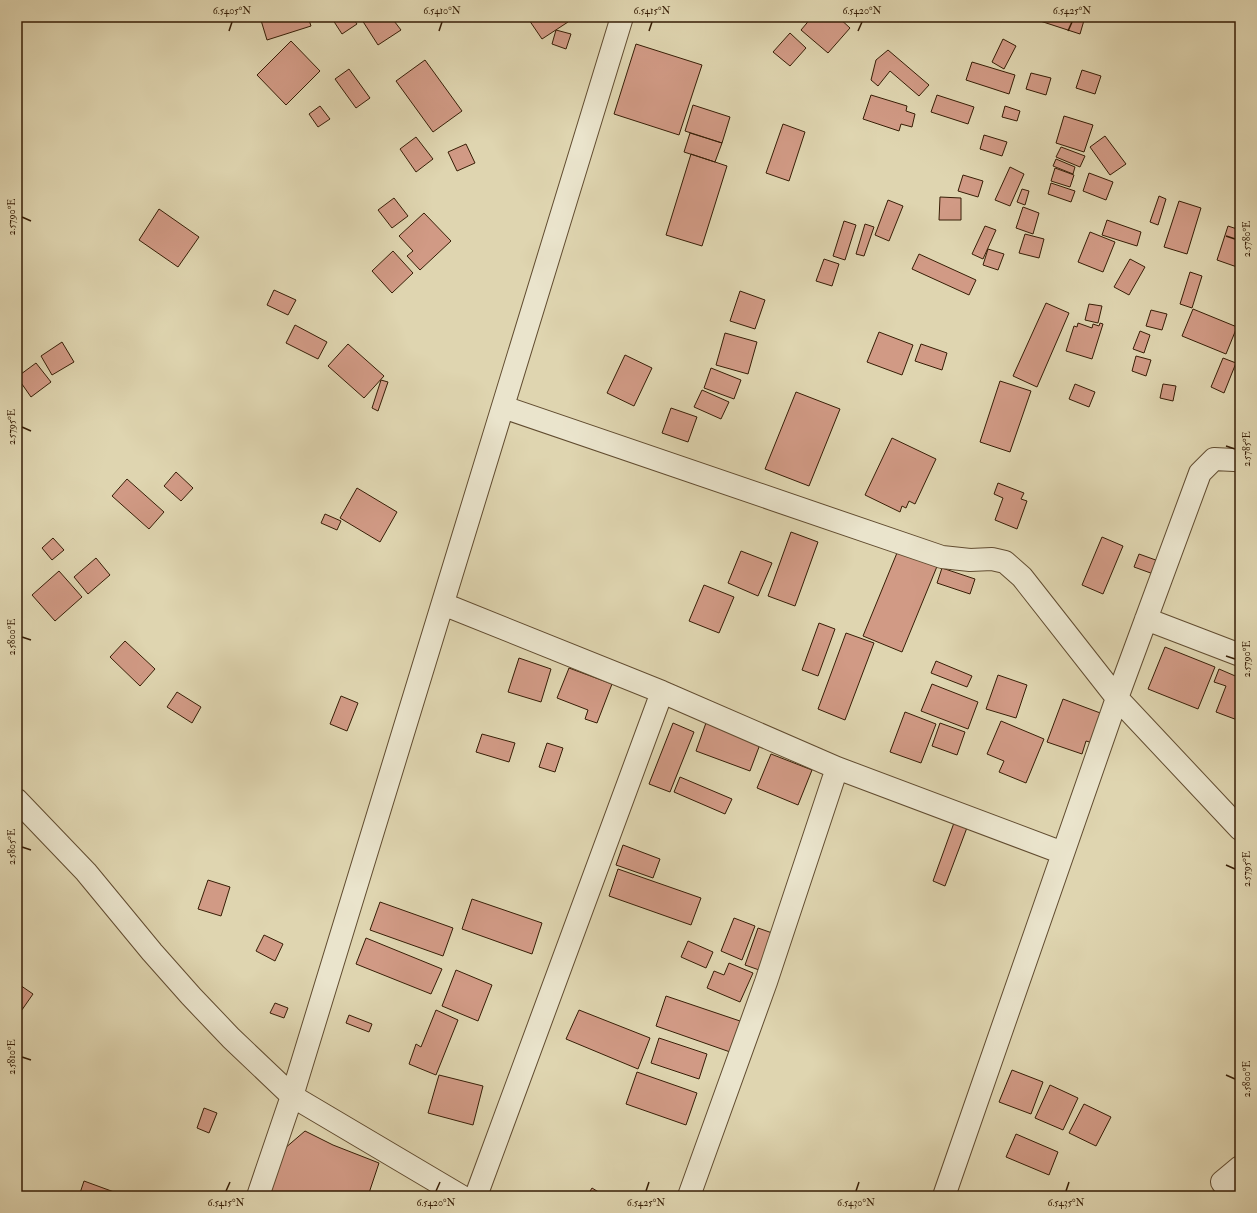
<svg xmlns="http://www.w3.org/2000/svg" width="1257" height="1213" font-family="'IM FELL Double Pica',serif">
<rect width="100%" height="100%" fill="#dfd5b0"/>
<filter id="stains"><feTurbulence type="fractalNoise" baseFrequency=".005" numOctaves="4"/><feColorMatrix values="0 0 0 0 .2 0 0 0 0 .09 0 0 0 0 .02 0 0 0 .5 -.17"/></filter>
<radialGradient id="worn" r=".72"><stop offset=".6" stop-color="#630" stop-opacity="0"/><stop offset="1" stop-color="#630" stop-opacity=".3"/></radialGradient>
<path fill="#d19a85" stroke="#371e06" d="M260 17H308L311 26 267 40Z
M331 17H352L357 24 342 34Z
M366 17H391L401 30 378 45 362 20Z
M527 17H564L568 22 542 39Z
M812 17H838L850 28 828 53 801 30Z
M1035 17H1085L1080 34 1034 19Z
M556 30 571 34 566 49 552 44Z
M790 33 806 48 790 66 773 52Z
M1003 39 1016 46 1004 69 992 62Z
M291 41 320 71 286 105 257 75Z
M636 44 702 65 679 135 614 114Z
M888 50 929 85 919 96 890 71 878 86 871 80 876 60Z
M425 60 462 111 433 132 396 81Z
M972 62 1015 75 1009 94 966 80Z
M349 69 370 98 356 108 335 79Z
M1082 70 1101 76 1095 94 1076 88Z
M1031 73 1051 78 1046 95 1026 89Z
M871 95 907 106 906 111 915 114 912 127 901 124 899 131 863 119Z
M937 95 974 107 968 124 931 112Z
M693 105 730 117 722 143 685 131Z
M320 106 330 119 318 127 309 114Z
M1005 106 1020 111 1017 121 1002 117Z
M1064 116 1093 125 1084 152 1056 143Z
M783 124 805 132 789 181 766 173Z
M690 133 722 143 715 162 684 152Z
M984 135 1007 142 1002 156 980 149Z
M1105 136 1126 164 1110 175 1090 147Z
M416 137 433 159 416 172 400 149Z
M466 144 475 163 457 171 448 152Z
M1061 147 1085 156 1080 167 1056 157Z
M691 154 727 166 702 246 666 235Z
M1056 159 1075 167 1073 174 1053 166Z
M1010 167 1024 174 1010 206 995 200Z
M1055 168 1074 175 1070 187 1051 181Z
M1089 173 1113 182 1106 200 1083 191Z
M963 175 983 181 978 197 958 191Z
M1051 183 1075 191 1071 202 1048 194Z
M1022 189 1029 191 1025 205 1017 202Z
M1159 196 1166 199 1158 225 1150 222Z
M940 197 961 198V220H939Z
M394 198 408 216 392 228 378 210Z
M888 200 903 206 889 241 875 235Z
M1179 201 1201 208 1187 254 1164 247Z
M1023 207 1039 213 1033 234 1016 228Z
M159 209 199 237 178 267 139 240Z
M424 213 451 241 420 270 407 256 413 251 399 236Z
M1107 220 1141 232 1137 246 1102 235Z
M844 221 856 225 845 260 833 256Z
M865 224 874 227 864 256 856 254Z
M985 226 996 230 983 259 972 254Z
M1228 226 1240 230V258L1237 267 1217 260Z
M1090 232 1115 242 1103 272 1078 262Z
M1025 234 1044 239 1039 258 1019 253Z
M988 249 1004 254 998 270 983 265Z
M393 251 413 273 392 293 372 271Z
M919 254 976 280 969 295 912 269Z
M824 259 839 264 832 286 816 281Z
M1130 259 1145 267 1129 295 1114 287Z
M1190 272 1202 276 1192 308 1180 304Z
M274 290 296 300 288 315 267 305Z
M740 291 765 300 755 329 730 321Z
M1046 303 1069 313 1037 387 1013 376Z
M1089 304 1102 306 1098 323 1085 320Z
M1193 309 1237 327 1226 354 1182 336Z
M1151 310 1167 314 1162 330 1146 326Z
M1078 323 1092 328 1093 324 1099 326 1100 323 1103 324 1092 359 1066 351 1074 326 1077 327Z
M295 325 327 342 318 359 286 343Z
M1140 331 1150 335 1144 353 1133 349Z
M879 332 913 345 902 375 867 362Z
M725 333 757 342 748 374 716 365Z
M62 342 74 362 52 375 41 356Z
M348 344 384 376 364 398 328 366Z
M921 344 947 353 942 370 915 361Z
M625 355 652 368 634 406 607 393Z
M1136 356 1151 360 1146 376 1132 371Z
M1223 358 1236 363 1224 393 1211 387Z
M36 363 51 382 31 397 17 377Z
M711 368 741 380 734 399 704 388Z
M381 380 388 382 378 411 372 408Z
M1000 381 1031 391 1010 452 980 442Z
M1075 384 1095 392 1089 407 1069 399Z
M1163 384 1176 386 1173 401 1160 398Z
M702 390 729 402 721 419 694 407Z
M796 392 840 409 809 486 765 469Z
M671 408 697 417 688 442 662 433Z
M892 438 936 459 915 504 909 501 906 508 902 506 900 512 865 495Z
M176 472 193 488 181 501 164 486Z
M127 479 164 512 149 529 112 496Z
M998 483 1024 493 1021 499 1027 501 1017 529 995 520 1003 498 994 494Z
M357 488 397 512 380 542 340 518Z
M325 514 341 521 337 530 321 523Z
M791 532 818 542 795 606 768 596Z
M1102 537 1123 546 1103 594 1082 585Z
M53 538 64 550 52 560 42 548Z
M899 548 938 564 902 652 863 636Z
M741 551 772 563 758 596 728 583Z
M1139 554 1164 563 1159 576 1134 567Z
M96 558 110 575 88 594 74 577Z
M942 568 975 579 970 594 937 583Z
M59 571 82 597 55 621 32 595Z
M704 585 734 597 719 633 689 621Z
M819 623 835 629 818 676 802 670Z
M846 633 874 643 845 720 818 709Z
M125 641 155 669 140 686 110 657Z
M1165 647 1215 667 1198 709 1148 689Z
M519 658 551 669 541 702 508 692Z
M936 661 972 676 967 687 931 673Z
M569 668 612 684 597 723 585 719 588 710 557 698Z
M1219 669 1240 678V721L1216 712 1226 686 1214 682Z
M998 675 1027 685 1016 718 986 709Z
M932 684 978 702 968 729 921 711Z
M177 692 201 707 192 723 167 707Z
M341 696 358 703 347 731 330 724Z
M1063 699 1103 714 1093 743 1086 741 1082 754 1047 742Z
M905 712 936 724 921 763 890 752Z
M707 720 762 739 750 771 696 751Z
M1001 721 1044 739 1026 783 999 772 1004 761 987 754Z
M673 723 694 732 670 792 649 784Z
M940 723 965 732 957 755 932 746Z
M482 734 515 743 509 762 476 752Z
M547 743 563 748 555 772 539 767Z
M771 754 812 770 798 805 757 788Z
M680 777 732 799 725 814 674 792Z
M955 820 968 825 945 886 933 881Z
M623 845 660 859 653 878 616 865Z
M618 869 701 898 691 925 609 896Z
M208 880 230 887 221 916 198 909Z
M472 899 542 923 532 954 462 929Z
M380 902 453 928 443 956 370 930Z
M734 918 755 926 742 960 721 951Z
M758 928 775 934 762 971 745 965Z
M264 935 283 944 275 961 256 951Z
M366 938 442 969 431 994 356 964Z
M688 941 713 952 706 968 681 957Z
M729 963 753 973 740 1002 707 988 714 971 724 975Z
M456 970 492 985 478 1021 442 1006Z
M17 983 33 994 17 1017Z
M666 996 743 1022 733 1053 656 1026Z
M275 1003 288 1008 284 1018 270 1013Z
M436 1010 458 1020 436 1075 409 1064 416 1044 421 1047Z
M579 1010 650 1038 638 1069 566 1039Z
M349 1015 372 1024 369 1032 346 1023Z
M659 1038 707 1054 699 1079 651 1063Z
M1012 1070 1043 1082 1031 1114 999 1102Z
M637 1072 697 1093 686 1125 626 1104Z
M439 1075 483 1086 473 1125 428 1113Z
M1050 1085 1078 1098 1063 1130 1035 1118Z
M1084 1104 1111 1117 1096 1146 1069 1133Z
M204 1108 217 1113 209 1133 197 1128Z
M305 1131 333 1145 379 1163 368 1196H265L277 1155Z
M1016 1134 1058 1152 1049 1175 1006 1157Z
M84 1181 125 1196H79Z
M592 1188 605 1196H587Z"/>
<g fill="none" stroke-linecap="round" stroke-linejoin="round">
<g stroke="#614c30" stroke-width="24">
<path id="minor" d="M503 407 942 557 970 560 992 559 1005 562 1022 577 1117 698 1240 829
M443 604 662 692 837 768 1063 853
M1146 619 1240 655
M17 800 86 872 152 952 191 996 231 1038 292 1096 461 1196
M258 1196 292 1096 622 17
M476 1196 662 692
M689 1196 766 982 837 768
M944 1196 1117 698 1200 473 1214 459 1234 460 1240 461
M1233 1196 1222 1182 1240 1167"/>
</g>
<use href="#minor" stroke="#eae4cc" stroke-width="22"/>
</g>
<path fill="none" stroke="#371e06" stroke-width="1.5" d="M229 31 232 22M439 31 442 22M649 31 652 22M858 31 862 22M1068 31 1072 22M22 217 31 221M1226 236 1235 239M22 427 31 431M1226 446 1235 449M22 637 31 640M1226 656 1235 659M22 847 31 850M1226 865 1235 869M22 1057 31 1060M1226 1075 1235 1079M226 1191 230 1182M436 1191 440 1182M646 1191 649 1182M856 1191 859 1182M1066 1191 1069 1182"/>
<rect width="1257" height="1213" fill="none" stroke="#dfd5b0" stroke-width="44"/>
<rect x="22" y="22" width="1213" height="1169" fill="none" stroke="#371e06" stroke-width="1.5"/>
<g font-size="10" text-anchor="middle" fill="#371e06">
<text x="232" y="14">6.5405°N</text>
<text x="442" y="14">6.5410°N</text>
<text x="652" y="14">6.5415°N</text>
<text x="862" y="14">6.5420°N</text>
<text x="1072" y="14">6.5425°N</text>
<text transform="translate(11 217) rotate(-90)" y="4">2.5790°E</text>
<text transform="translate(1246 239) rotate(-90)" y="4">2.5780°E</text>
<text transform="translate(11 427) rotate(-90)" y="4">2.5795°E</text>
<text transform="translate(1246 449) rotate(-90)" y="4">2.5785°E</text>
<text transform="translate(11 637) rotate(-90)" y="4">2.5800°E</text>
<text transform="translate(1246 659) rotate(-90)" y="4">2.5790°E</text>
<text transform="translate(11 847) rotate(-90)" y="4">2.5805°E</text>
<text transform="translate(1246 869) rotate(-90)" y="4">2.5795°E</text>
<text transform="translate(11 1057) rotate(-90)" y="4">2.5810°E</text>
<text transform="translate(1246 1079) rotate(-90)" y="4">2.5800°E</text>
<text x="226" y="1206">6.5415°N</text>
<text x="436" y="1206">6.5420°N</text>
<text x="646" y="1206">6.5425°N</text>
<text x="856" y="1206">6.5430°N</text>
<text x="1066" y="1206">6.5435°N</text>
</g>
<rect width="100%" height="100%" filter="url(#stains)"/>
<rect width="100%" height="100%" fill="url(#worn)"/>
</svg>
